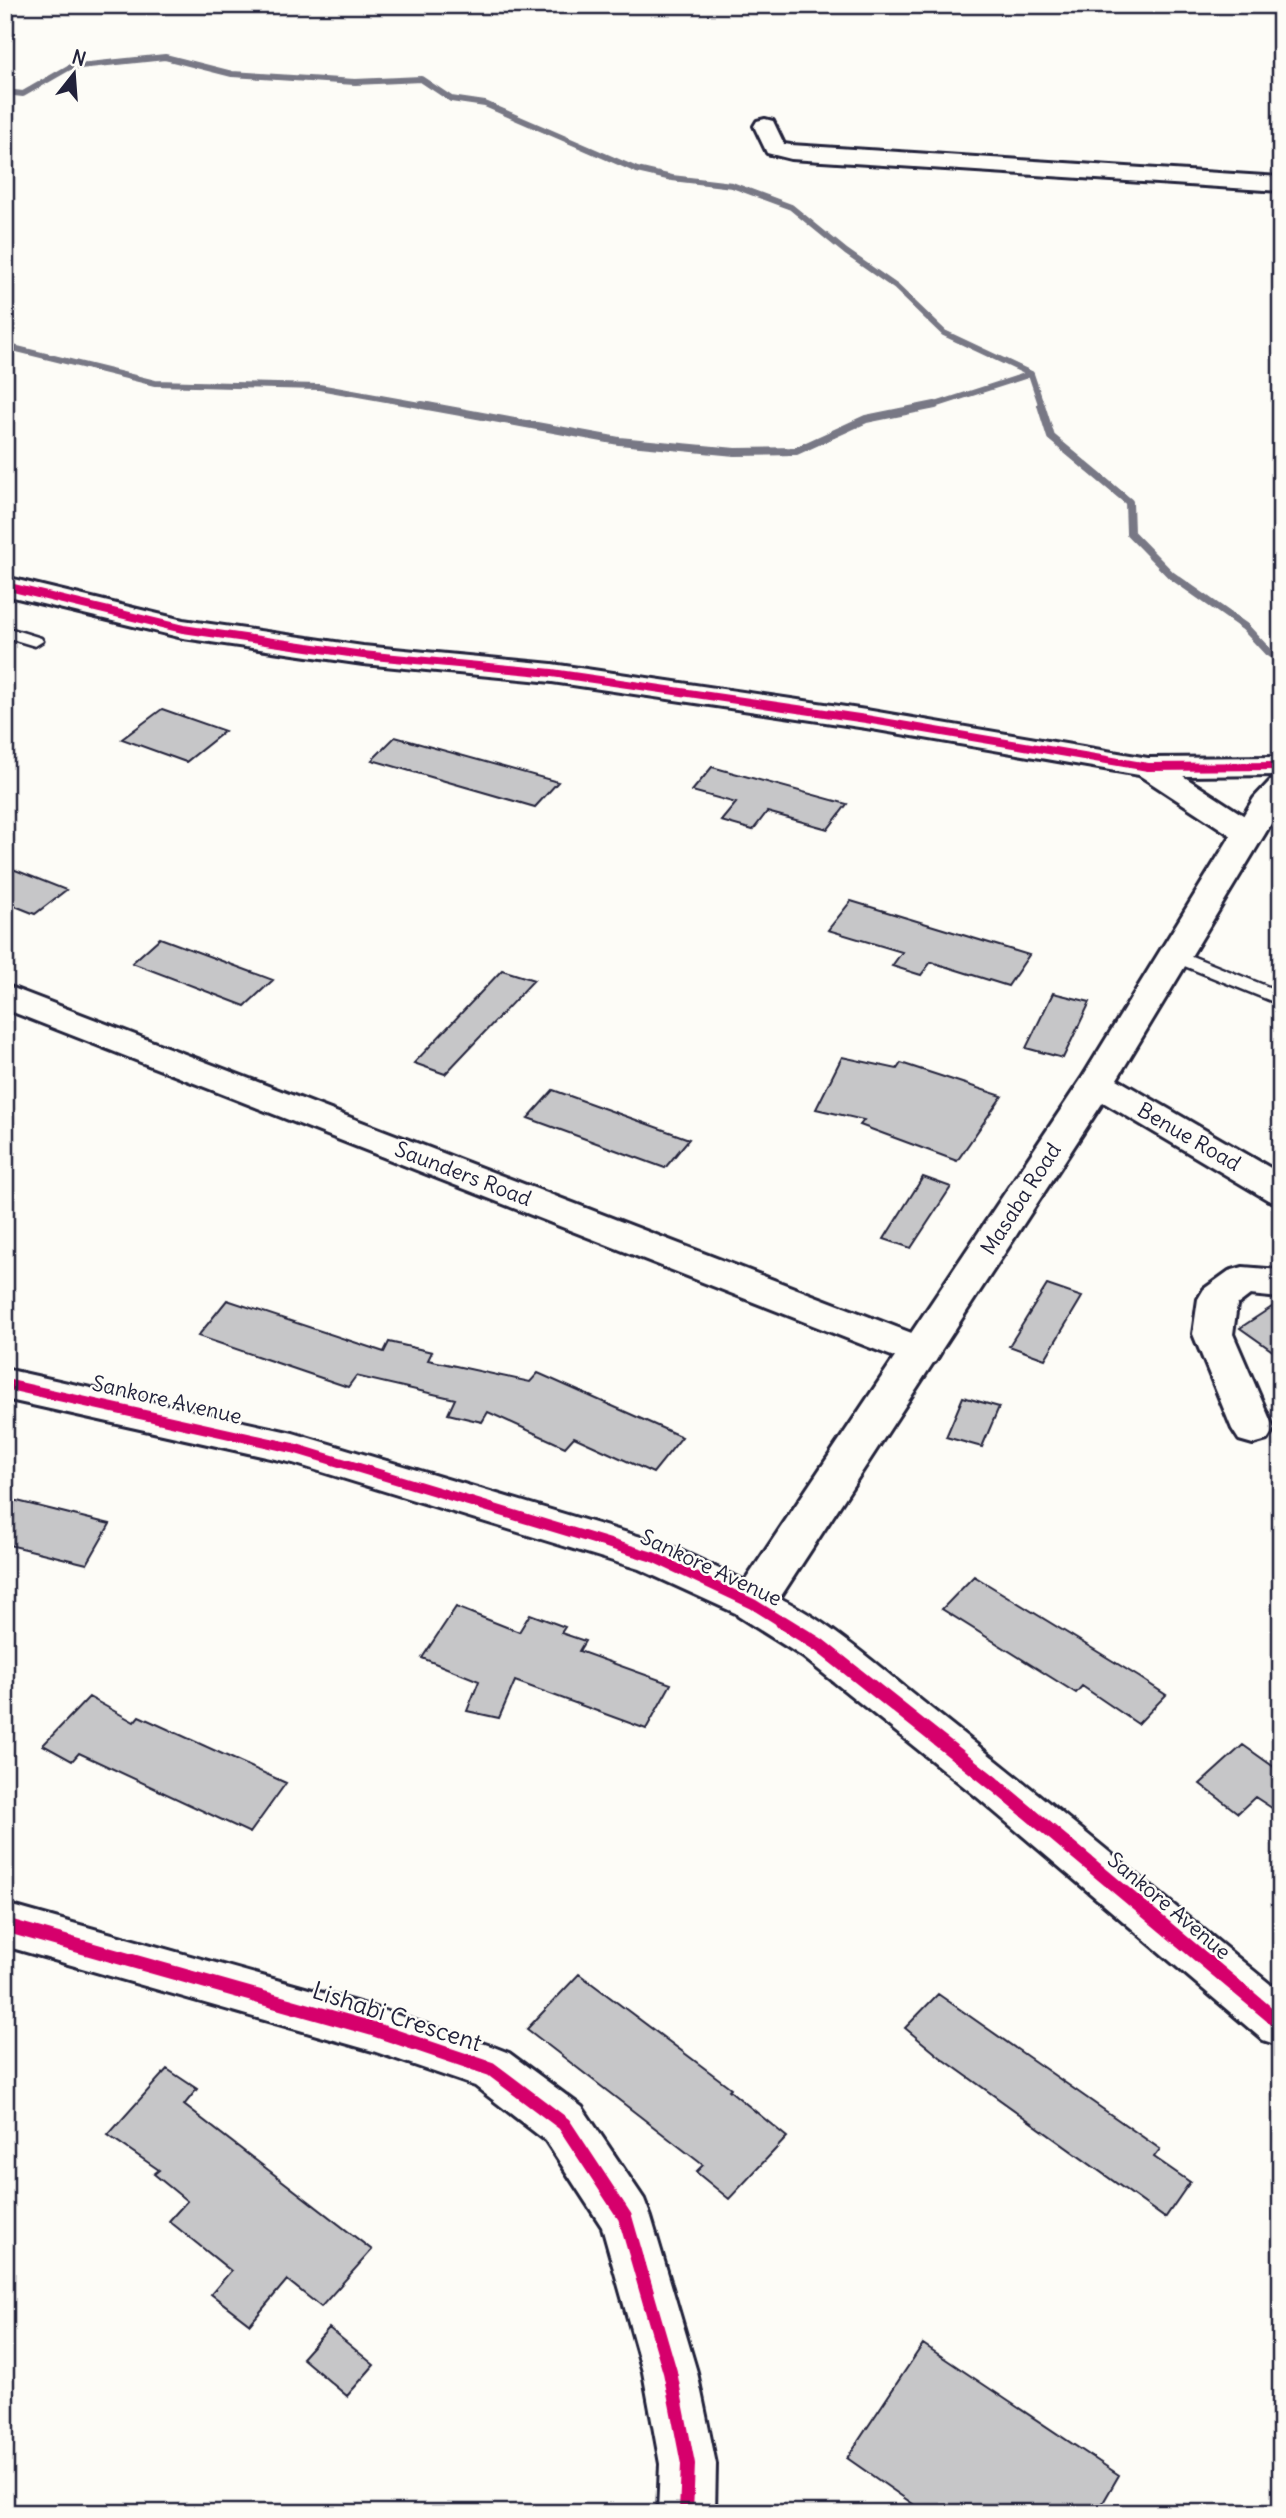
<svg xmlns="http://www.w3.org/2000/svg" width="1286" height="2518" font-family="Delius,sans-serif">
<rect width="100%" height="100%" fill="#fdfcf7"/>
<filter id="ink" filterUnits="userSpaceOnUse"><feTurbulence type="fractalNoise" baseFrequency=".0143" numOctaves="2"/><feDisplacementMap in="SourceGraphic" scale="14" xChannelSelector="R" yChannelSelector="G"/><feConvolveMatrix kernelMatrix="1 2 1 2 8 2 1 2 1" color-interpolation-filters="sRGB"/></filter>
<g filter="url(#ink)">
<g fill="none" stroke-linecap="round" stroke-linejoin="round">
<path stroke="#787885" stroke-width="6" d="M5 92 23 94 70 67 165 57 232 74 355 82 421 79 451 99 485 104 637 170 672 178 732 185 791 207 846 252 896 287 944 333 1031 374 1042 407
M5 346 155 383 319 387 431 407
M929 407 1031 374"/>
<path stroke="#787885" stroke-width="8" d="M422 405 619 441 735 452 796 451 866 419 935 405
M1041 405 1051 437 1129 502 1130 533 1171 575 1245 627 1268 652 1281 661"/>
</g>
<path fill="#c6c6c8" stroke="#22223b" stroke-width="2" d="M162 709 225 731 186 762 122 739Z
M395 737 558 782 535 807 372 760Z
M712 767 847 804 828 829 767 812 753 830 721 821 736 803 692 791Z
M5 866 66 890 35 914 5 902Z
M851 901 1029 955 1008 986 931 962 921 975 892 966 902 952 828 930Z
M160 938 273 980 245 1006 132 963Z
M502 970 534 980 445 1074 414 1063Z
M1053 993 1090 1002 1063 1058 1026 1048Z
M842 1057 897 1069 901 1063 1002 1096 957 1161 860 1125 864 1120 816 1109Z
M553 1090 689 1139 665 1168 528 1118Z
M923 1177 951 1187 911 1248 884 1239Z
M1047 1285 1082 1297 1045 1359 1009 1346Z
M227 1300 384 1352 389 1342 432 1352 428 1360 530 1382 538 1373 682 1437 653 1473 574 1437 565 1447 488 1412 482 1422 448 1414 455 1399 356 1376 348 1387 198 1336Z
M1281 1301V1357L1240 1328Z
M963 1397 999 1407 982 1447 946 1437Z
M5 1498 110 1524 87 1564 5 1544Z
M974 1576 1139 1677 1166 1695 1138 1724 1082 1686 1076 1693 942 1609Z
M456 1607 519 1632 530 1614 565 1627 561 1633 585 1641 579 1651 671 1684 646 1729 515 1681 499 1718 467 1711 479 1681 422 1658Z
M89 1697 134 1722 139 1716 286 1783 250 1833 79 1753 72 1761 43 1745Z
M1243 1745 1281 1772V1814L1255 1797 1238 1813 1200 1784Z
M579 1974 731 2088 729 2090 787 2137 729 2199 696 2172 703 2165 527 2029Z
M938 1994 1160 2149 1154 2157 1190 2182 1165 2218 940 2057 905 2028Z
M167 2069 197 2089 184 2105 372 2250 321 2307 287 2280 250 2324 211 2294 231 2271 169 2221 187 2201 154 2174 159 2170 108 2135Z
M329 2328 374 2365 347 2396 302 2358Z
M923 2344 1119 2475 1097 2513H926L847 2458Z"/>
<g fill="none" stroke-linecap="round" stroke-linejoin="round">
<g stroke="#22223b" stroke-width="5">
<path id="lane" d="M5 627 41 638 43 641 35 646 5 637Z
M1174 949 1281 992V1005L1167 959 1165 955Z"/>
</g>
<g stroke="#22223b" stroke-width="6">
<path id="street" d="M765 119 773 121 784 144 791 145 1281 177V191L791 159 767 153 754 126 757 121Z
M5 577 183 620 363 646 552 664 866 710 1148 758 1281 757V775L1183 776 1260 826 1265 833 1260 840 1249 843 1238 840 1139 775 866 728 552 682 363 664 183 638 5 595Z
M5 985 935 1342 941 1352 935 1362 921 1366 907 1362 5 1009Z
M1243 1267 1281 1270V1298L1250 1295 1237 1305 1233 1334 1274 1429 1267 1440 1253 1444 1239 1440 1232 1429 1193 1334 1198 1299 1204 1289 1229 1271Z
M753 1587C812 1606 875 1664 923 1702 1044 1797 1162 1896 1281 1993V2046L1263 2040 977 1797 803 1657 738 1616 731 1604 738 1592Z
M5 1904 373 2007 491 2046 509 2053 582 2107 644 2199 651 2217 697 2372 716 2464 715 2513H658L660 2464 643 2372 602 2227 546 2141 475 2086 373 2051 5 1946Z"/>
</g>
<g stroke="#22223b" stroke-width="6">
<path id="secondary" d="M1281 779V807L1117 1079 1281 1174V1204L1268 1200 1103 1102 768 1616 753 1621 639 1569 293 1463 5 1399V1369L293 1433 668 1545 745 1581 1082 1078 1254 798 1270 781Z"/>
</g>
<use href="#lane" fill="#fdfcf7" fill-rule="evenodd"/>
<use href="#street" fill="#fdfcf7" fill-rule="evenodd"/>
<use href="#secondary" fill="#fdfcf7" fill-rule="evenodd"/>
<g stroke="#fdfcf7" stroke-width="11">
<path id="cycleway-far2" d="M5 586 183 629 363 655 552 673 866 719 1148 767 1281 766"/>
</g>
<g stroke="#fdfcf7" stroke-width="15">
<path id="cycleway-far1" d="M5 1384 293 1448 653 1557 753 1604 785 1624"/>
</g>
<g stroke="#fdfcf7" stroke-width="18">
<path id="cycleway" d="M782 1622 819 1645 993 1783 1281 2024
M5 1925 373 2029 491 2069 564 2124 625 2217 670 2372 688 2464 686 2513"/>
</g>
<use href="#cycleway-far2" stroke="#d6006c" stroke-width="8"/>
<use href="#cycleway-far1" stroke="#d6006c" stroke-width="10"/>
<use href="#cycleway" stroke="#d6006c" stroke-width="14"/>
</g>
</g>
<g text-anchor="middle" stroke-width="5" stroke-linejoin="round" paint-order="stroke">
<g font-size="21" fill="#22223b" stroke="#fdfcf7">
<text transform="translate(1189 1137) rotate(30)" y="7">Benue Road</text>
<text transform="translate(463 1174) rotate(21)" y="7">Saunders Road</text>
<text transform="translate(1021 1199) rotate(-57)" y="7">Masaba Road</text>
<text transform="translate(167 1400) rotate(13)" y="7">Sankore Avenue</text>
<text transform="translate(711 1568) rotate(25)" y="7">Sankore Avenue</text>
<text transform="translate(1169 1906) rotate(40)" y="7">Sankore Avenue</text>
</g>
<g font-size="24" fill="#22223b" stroke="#fdfcf7">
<text transform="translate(397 2017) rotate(18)" y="8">Lishabi Crescent</text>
</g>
</g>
<rect width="1286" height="2518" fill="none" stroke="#fdfcf7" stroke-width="28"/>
<rect x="14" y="14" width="1258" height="2490" fill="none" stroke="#22223b" stroke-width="2.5" filter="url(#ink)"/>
<g transform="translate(74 74) rotate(17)" stroke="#fdfcf7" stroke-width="5" paint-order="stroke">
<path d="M0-5L12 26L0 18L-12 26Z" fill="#22223b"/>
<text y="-10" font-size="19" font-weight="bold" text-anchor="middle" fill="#22223b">N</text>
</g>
</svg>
